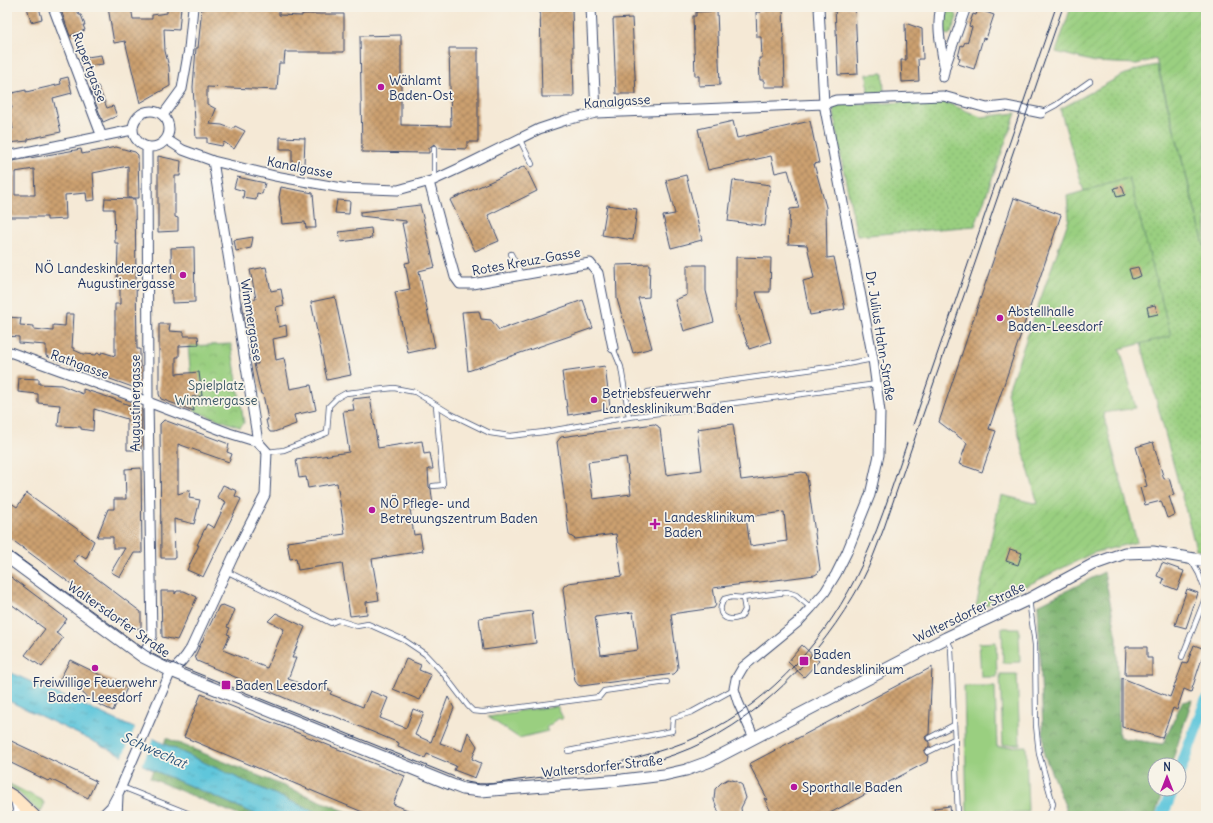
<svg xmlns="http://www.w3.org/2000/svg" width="1213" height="823" font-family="Delius,sans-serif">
<defs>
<pattern id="grass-dots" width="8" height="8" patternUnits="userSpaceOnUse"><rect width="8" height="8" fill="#9acf80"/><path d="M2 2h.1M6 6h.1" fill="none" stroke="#84b271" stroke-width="1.8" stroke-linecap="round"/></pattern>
<pattern id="forest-crowns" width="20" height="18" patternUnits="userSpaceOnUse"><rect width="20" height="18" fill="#7bb26e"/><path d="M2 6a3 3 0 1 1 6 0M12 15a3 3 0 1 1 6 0" fill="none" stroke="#64915e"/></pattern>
<pattern id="park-crowns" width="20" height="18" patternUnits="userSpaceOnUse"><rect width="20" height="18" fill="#9acf80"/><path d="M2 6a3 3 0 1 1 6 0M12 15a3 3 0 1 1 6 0" fill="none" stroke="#84b271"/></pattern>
<pattern id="garden-furrows" width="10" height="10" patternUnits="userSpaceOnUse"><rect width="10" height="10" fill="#9acf80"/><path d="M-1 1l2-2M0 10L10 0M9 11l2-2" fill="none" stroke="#84b271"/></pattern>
<pattern id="water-ripples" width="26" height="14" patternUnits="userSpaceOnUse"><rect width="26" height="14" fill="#5fc6db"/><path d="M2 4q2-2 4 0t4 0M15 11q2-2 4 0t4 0" fill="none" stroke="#4ea1b5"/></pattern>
<pattern id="building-cross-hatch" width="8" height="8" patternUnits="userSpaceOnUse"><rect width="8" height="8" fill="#cca06f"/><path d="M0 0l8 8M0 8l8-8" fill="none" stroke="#a5835e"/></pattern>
</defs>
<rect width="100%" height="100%" fill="#f7f3e8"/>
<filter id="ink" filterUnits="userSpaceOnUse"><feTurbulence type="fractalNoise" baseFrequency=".025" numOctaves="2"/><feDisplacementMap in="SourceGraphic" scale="8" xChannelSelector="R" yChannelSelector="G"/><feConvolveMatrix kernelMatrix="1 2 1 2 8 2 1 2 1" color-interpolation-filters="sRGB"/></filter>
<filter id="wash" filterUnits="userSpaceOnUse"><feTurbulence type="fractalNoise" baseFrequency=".012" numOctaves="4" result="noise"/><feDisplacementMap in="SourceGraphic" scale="16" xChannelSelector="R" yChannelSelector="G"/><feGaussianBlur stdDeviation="0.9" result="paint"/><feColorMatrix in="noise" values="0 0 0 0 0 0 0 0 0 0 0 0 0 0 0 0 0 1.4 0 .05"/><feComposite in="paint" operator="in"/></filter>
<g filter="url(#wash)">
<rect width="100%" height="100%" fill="#f5e9d6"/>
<path fill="url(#grass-dots)" stroke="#5a7f6f" d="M947 10 956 14 957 17 951 33 948 35 944 33 942 30 943 13Z
M1157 65 1206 252V551L1196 549 1141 343 1170 336 1129 178 1084 192 1060 109 1121 76 1138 69Z
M943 101 981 117 1016 113 975 226 857 236 838 143 833 105Z
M7 783 42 800 44 803 43 808 39 812 18 792 7 785Z"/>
<path fill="url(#forest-crowns)" stroke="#4b7066" d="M1104 572 1117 637 1119 738 1163 744 1182 702 1192 700 1171 765H1155V789H1163L1155 816H1065L1066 808 1044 755 1038 605Z
M166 738 357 816H325L242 780 164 744Z
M153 770 260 816H240L150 778Z"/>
<path fill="url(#park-crowns)" stroke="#5a7f6f" d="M883 73 884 92 868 93 867 74Z
M231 344 244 423 240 427 194 411 188 346Z"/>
<path fill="url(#garden-furrows)" stroke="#5a7f6f" d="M1071 7H1206V252L1156 59 1137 64 1095 62 1056 52Z
M1129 178 1171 336 1120 349 1136 408 1103 413 1137 542 1093 553 975 611 1001 495 1038 504 1007 393 1069 219 1067 196Z"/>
<path fill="#9acf80" stroke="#5a7f6f" d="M1002 628H1019L1020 662 1003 663Z
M996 642 997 677H981L979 643Z
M1000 674H1017L1020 744 1003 745Z
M964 686H995L997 747 1026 746 1028 812 967 814Z
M557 706 563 718 561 720 559 718 546 728 548 731 519 738 488 717 515 713 517 711Z"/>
<path fill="url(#water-ripples)" stroke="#3d7a9c" d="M7 671 134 728 164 744 242 780 325 816H260L153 770 7 700Z"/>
<path fill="#f5e9d6" d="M136 726 154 737 141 767 122 758Z"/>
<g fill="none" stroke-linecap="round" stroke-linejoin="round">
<path stroke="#5fc6db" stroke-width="12" d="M1179 773 1206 701
M1162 816 1173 789"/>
</g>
<g id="blocks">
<path fill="url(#building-cross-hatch)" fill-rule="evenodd" d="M27 7H39L42 19 31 22Z
M60 7H76L79 15H81L85 25H83L85 30 70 36Z
M108 7H131L133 19H152V15L167 13V7H181L179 30 164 29 165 51 169 67 170 86 140 103 125 41 114 43Z
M202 7H279V15L302 16V14H344V52H285L284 63H279L277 90 207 87V104L216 109 210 124 222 125 233 129 235 126 245 131 234 149 224 142 222 146 207 143V138H196L193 87 196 48H198Z
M540 7H572L574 97H542Z
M761 7H783L785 87H764V80H760L759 58H762L761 37H757L756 12H761Z
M835 7H855L858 74 838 75Z
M978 9 994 15 986 39 983 38 974 69 958 64 960 58 958 57 961 45 963 46 965 42 967 43 972 27 969 26 973 14 976 15Z
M717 11 720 85 699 86V76H695L693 16H696V12Z
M632 18 636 94H616L613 19Z
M905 23 922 29 923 59H918L919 81 902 82 901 60H906Z
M401 35V125L451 126 449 48H478V142H467V149L438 148 436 145 434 144 429 148V153L362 152 360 36Z
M101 55 103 64 88 66 87 57Z
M68 77 72 93 53 98 61 132 28 139V141L8 143 7 130 13 129 9 111 11 110 10 108H12L8 94 26 90V92L61 84 60 79Z
M98 86 107 108 113 106 117 116 103 122 90 89Z
M733 121 737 138 810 121 819 163 814 164 826 207 827 258 834 257 845 309 810 315 803 281 814 278 807 245 788 244 790 209 799 208 788 170 775 173 771 156 708 170 698 129Z
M280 137 305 138 304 164 292 163V149H280Z
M116 147 135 152 138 155 139 198H128V166L93 173 95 200 87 201 86 193 65 195 66 219 47 220V217H7V162L81 149 82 154ZM34 169 35 195H15V172Z
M158 156 181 161 180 176H175V217L178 218V231L158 232Z
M525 166 537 191 488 215 499 241 475 251 450 200Z
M686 175 702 240 671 248 663 216 675 214 666 180Z
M237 177 265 183 262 194 257 193 256 200 243 198 244 191 234 188Z
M733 180 770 185 765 226 728 221Z
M1122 186 1125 195 1117 197 1114 188Z
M281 187 313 193 316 228H306L305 222 282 224 279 197Z
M105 198 135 199 137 349H140V384L135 388 46 356V345L19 343V337L7 336V317L21 318 20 325 34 326V329L53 331V325L65 326 66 314H74L72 348H74V350L83 354 96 355 97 353 101 354 102 352 115 356V304H120V286L117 287 118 243H115L114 209H104Z
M1014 198 1061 215 989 429 996 431 982 472 959 464 967 443 939 422Z
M337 200 350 201 349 214 335 213Z
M420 205 435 267 419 271 435 347 408 353 395 292 410 289 405 263 410 262 402 223H406V221L360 216V212Z
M607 205 637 209 633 240 602 235Z
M371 228 372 238 341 242 339 232Z
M253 237 251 248 236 251 234 240Z
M194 247 195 302 172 303 171 248Z
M736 257 771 258 770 292H756L771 342 749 349 736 310Z
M650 264 649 297 638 298 652 348 633 353 617 299 616 265Z
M687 265H706V291L714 322 684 331 675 300 687 295Z
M266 267 271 291 281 289 284 305 276 307 279 327 286 325 287 336 273 339 276 360 284 358 290 389 311 385 316 410 294 415 296 424 274 432H270L268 429 266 420H268L263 394H261L254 364H258L253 331 247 332 242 302 256 299 250 270Z
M1138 267 1141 276 1132 279 1129 269Z
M335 297 351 375 327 380 311 302Z
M583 300 593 328 468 371 462 312 479 311 481 319 491 320 499 330Z
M1155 305 1158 314 1149 316 1147 307Z
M159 324H170L169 331 184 332V336H198L199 345 179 346V357H176V374L199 372 202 396 192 397 194 411 161 399 159 394Z
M605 366 610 408 568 415 562 372Z
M19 378 39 379V384L61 385 83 394V389L111 398 142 410 141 450H127V419L94 409 93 431 81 429V427L58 426 60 405 38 403V394L18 392Z
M370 397 378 448 422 441 424 454 430 453 433 469H428L429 487 431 489 433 506 410 509 414 535 420 534 423 551 372 559 379 600 366 602 367 614 350 616 342 563 298 570 296 558 290 559 287 542 345 534 337 483 308 488 306 477 299 478 296 460 349 452 343 411 354 410 352 399Z
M164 420 229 444 227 452 232 454 229 462 178 444V494L190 490 189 498 200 500 194 524 174 519 175 558H161L160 424Z
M654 424 658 426 660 429 666 475 702 470 697 429 733 424 741 480 802 472 806 473 807 476 820 569 818 573 815 575 713 588 716 605 714 608 671 614 678 667 677 671 674 674 581 686 578 685 575 681 563 589 564 586 568 583 622 576 616 534 575 539 569 535 557 442 561 437ZM626 457 631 494 593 499 588 462ZM784 512 787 541 750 546 746 517ZM633 612 638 650 601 655 595 617Z
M1153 442 1164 479 1169 478 1174 495 1169 496 1175 515 1167 518 1161 501 1145 505 1140 488 1147 486 1136 447Z
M141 468 142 553H134L120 577 111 572 125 548H113V537H97L108 509H114V499H126L125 469Z
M223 485 237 491 235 496 241 499 203 577 187 570 199 545H197L207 524 214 528 226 502 217 497Z
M27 493 94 541 86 559 78 554 74 561 141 612V628L133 629 113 617 115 614 74 586 7 536V500L17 507Z
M1010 549 1022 553 1018 565 1006 561Z
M1162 563 1184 571 1177 590 1162 584 1164 579 1157 576Z
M7 574 67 619 56 633 63 638 42 667 25 655 45 629 7 601Z
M1187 589 1198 593 1186 628 1175 625Z
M161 591H175V594L177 591H184L197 597 177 640 162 637Z
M223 605 235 610 227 627 230 628 227 634 230 635 223 650 267 668 284 629 268 621 276 613 305 627 292 658H296L288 679 321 691 322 687 332 691 330 694 363 707 370 691 388 698 380 718 406 728 413 709 424 713 415 735 431 742 448 697 454 708 440 743 462 751 468 732 477 746 472 759 481 763 475 778 454 770 456 766 427 754 425 758 398 747 399 743 332 715 311 709 197 661 195 656 219 606Z
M532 611 536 643 483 650 479 618Z
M802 645 819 661 804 677 788 662Z
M1194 645 1205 649 1191 692 1184 689 1177 710 1173 708 1162 738 1122 727V678L1170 697 1183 663 1187 664Z
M1126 647H1147V658H1152V675H1125Z
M406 659 421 665 419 670 431 675 420 700 393 689Z
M70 660 127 688 120 703 116 704 113 711 89 700 82 692 59 681Z
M932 667 929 734 925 737 926 740 929 742V747L925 750 924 752 926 755 928 756 927 762 830 813 831 816H773L764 798 768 800 749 764Z
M201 694 405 776 393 804 422 816H372L184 737Z
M7 739 96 781 88 798 50 779 48 781 7 761Z
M728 779 736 781 742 785 746 798 741 808 742 816H720L714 800 715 789 721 783Z
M950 806 951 816H935L934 808Z"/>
</g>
</g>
<g filter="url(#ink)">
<use href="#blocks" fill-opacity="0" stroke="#3c4b70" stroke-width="1"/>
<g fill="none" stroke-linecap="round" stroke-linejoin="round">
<g stroke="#3c4b70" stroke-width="6">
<path id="service" d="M1041 113 1056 105 1090 81
M519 138 532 164
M434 180V148
M511 254 522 276
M648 392 836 366 873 359
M629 417 877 384
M267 452 284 450 327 433 329 406 337 398 346 393 394 388 415 392 451 414 490 433 510 436 544 432 629 417 621 367 613 348
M433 486 443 485 436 405
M1191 560 1199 574 1206 593
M226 571 331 623 338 620 357 626 368 624 404 640 425 654 442 672 468 706 473 711 483 712 599 697 604 691 667 682
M743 598 745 610 741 617C726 623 715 615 724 599L732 597 743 598 787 592 796 595 811 608
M1029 599 1035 645 1036 725 1039 754 1053 804 1049 816
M946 638 951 648 958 816
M1182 657 1206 596
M929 738 954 725
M568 751 672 731 673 718 692 712 734 689
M928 752 954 739
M122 787 190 814"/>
</g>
<g stroke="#3c4b70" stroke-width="11">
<path id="minor" d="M53 7 102 137
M591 7 596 113
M941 7C936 26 941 46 944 65
M943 77 945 67 966 7
M133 129a18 18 0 1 1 36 0a18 18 0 1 1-36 0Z
M163 115 182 89 189 49 193 7
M166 139 183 150 213 161 275 176 342 188 398 190 434 180 462 167 539 129 566 120 596 113 799 105 824 104 836 100 943 96 987 108 1006 106 1041 113
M7 156 132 130
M429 182 455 277 460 284H472L590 263 598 273 613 348
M7 351 148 402 229 433 258 442
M143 657 152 636 148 402 147 147
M754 738 738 702 734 689 736 679 743 667 798 622 811 608 825 592 836 574 847 552 870 495 879 455 880 412 873 359 824 104 819 7
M15 798 19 816
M102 816 111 807 118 794 171 671C180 665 185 658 191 648L233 557 265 495 267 452 258 442 213 161
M117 816 118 796"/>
</g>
<g stroke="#3c4b70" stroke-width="13">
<path id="tertiary" d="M7 557 143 657 171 671 450 784 463 789 481 791 622 780 664 775 686 770 708 762 946 638 1029 599 1094 564 1125 553 1153 552 1206 561"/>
</g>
<g stroke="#3c4b70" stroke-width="14">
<path id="secondary" d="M7 793 15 798 34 816"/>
</g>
<use href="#service" stroke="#fff" stroke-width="4.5"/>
<use href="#minor" stroke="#fff" stroke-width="9"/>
<use href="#tertiary" stroke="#fff" stroke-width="11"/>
<use href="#secondary" stroke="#fee5c5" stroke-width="12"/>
<path stroke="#1b2f5e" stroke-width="1" d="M913 425 1056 7
M7 549 147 651 162 659 467 782C483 786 501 783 518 780 535 778 552 776 569 774 604 769 642 767 676 754 756 725 820 657 861 583 870 566 877 546 884 528L1063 7
M616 763C640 757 665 750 688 741 761 711 820 648 855 579 877 536 891 489 907 443"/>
</g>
</g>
<g fill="#b5179e" stroke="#f7f3e8" stroke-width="1.5">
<circle cx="381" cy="87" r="4"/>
<circle cx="183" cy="275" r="4"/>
<circle cx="1000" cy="318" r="4"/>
<circle cx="594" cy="400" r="4"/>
<circle cx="372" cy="510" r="4"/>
<path d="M653 518h4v4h4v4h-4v4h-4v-4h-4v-4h4z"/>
<rect x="799" y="656" width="10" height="10" rx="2"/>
<circle cx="95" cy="668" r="4"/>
<rect x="221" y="680" width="10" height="10" rx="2"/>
<circle cx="794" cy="787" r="4"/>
</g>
<g text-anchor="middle" stroke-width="3.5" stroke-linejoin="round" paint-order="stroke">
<g font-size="13" fill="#1b2f5e" stroke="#f7f3e8">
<text transform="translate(90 67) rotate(69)" y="5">Rupertgasse</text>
<text transform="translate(617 101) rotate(-4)" y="5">Kanalgasse</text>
<text transform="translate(300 167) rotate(11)" y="5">Kanalgasse</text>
<text transform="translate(526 261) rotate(-10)" y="5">Rotes Kreuz-Gasse</text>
<text transform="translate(252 320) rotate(81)" y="5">Wimmergasse</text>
<text transform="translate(881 336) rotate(81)" y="5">Dr. Julius Hahn-Straße</text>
<text transform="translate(80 364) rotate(20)" y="5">Rathgasse</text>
<text transform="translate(135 403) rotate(-90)" y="5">Augustinergasse</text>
<text transform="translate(969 612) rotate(-26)" y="5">Waltersdorfer Straße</text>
<text transform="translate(119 619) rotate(35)" y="5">Waltersdorfer Straße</text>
<text transform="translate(602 766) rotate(-6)" y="5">Waltersdorfer Straße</text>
</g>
<g font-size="13" fill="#1b2f5e" stroke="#f7f3e8" text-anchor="start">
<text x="389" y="85">Wählamt<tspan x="389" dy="15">Baden-Ost</tspan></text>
<text x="175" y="273" text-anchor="end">NÖ Landeskindergarten<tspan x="175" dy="15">Augustinergasse</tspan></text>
<text x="1008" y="316">Abstellhalle<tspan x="1008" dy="15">Baden-Leesdorf</tspan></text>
<text x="602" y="398">Betriebsfeuerwehr<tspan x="602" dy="15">Landesklinikum Baden</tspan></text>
<text x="380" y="508">NÖ Pflege- und<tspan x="380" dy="15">Betreuungszentrum Baden</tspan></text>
<text x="664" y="522">Landesklinikum<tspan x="664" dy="15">Baden</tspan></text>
<text x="813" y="659">Baden<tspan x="813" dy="15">Landesklinikum</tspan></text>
<text x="95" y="687" text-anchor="middle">Freiwillige Feuerwehr<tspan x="95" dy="15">Baden-Leesdorf</tspan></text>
<text x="235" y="690">Baden Leesdorf</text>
<text x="802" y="792">Sporthalle Baden</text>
</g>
<g font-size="13" fill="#3b5766" stroke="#f7f3e8">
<text x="216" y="390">Spielplatz<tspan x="216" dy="15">Wimmergasse</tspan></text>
</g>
<g font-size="14" font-style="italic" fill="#2c557d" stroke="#f7f3e8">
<text transform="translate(154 750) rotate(24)" y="5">Schwechat</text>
</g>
</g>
<rect width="1213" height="823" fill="none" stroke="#f7f3e8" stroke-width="24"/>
<g transform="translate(1167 777)"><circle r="19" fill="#f7f3e8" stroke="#9fa5b1"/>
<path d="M0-3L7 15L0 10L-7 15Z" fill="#b5179e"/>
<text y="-6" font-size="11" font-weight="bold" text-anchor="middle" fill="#1b2f5e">N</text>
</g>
</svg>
